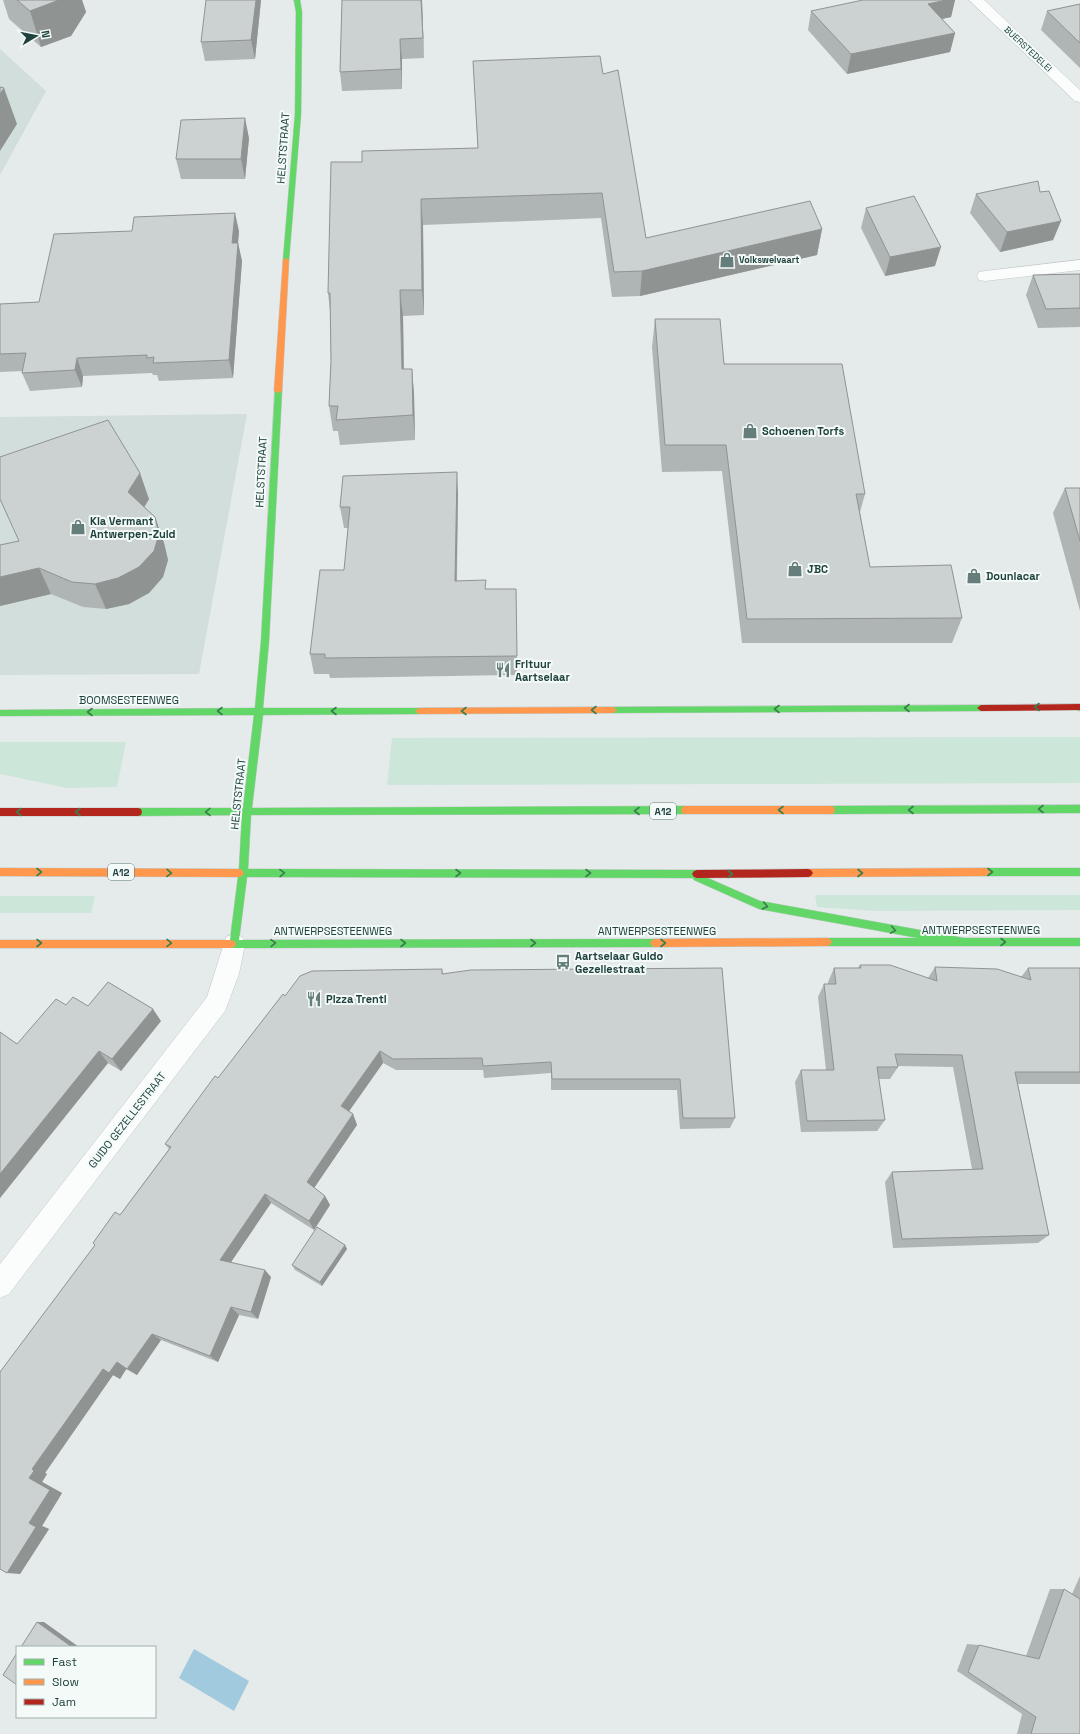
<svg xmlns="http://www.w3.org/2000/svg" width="1080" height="1734" font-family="'Space Grotesk',sans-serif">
<rect width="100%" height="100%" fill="#e5ebea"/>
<path fill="#d2dedb" d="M0 49 46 91 0 175Z
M247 414 199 674 0 675V417Z"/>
<path fill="#cde6da" d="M1080 737V783L387 785 392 738Z
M0 742H126L117 787 67 788 0 774Z
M815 895H1080V910L874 911 817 907Z
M0 896H95L91 913H0Z"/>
<path fill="#a1cade" d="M194 1649 249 1681 234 1711 179 1678Z"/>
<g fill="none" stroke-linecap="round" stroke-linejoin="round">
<g stroke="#c2c8c7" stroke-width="1">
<path id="street" d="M969 0H984L1080 90V102L1075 101Z
M1080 260V270L985 281 979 280 977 276 979 272 985 271Z
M234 934 242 937 245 944 239 974 225 1011 9 1294 0 1298V1264L207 997 226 937Z"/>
</g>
<g stroke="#c0c9c7" stroke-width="1">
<path id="fast" d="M294 0H300L302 12 301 114 289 260 286 262 283 260 295 114 296 12Z
M275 389H281L282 391 269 641 263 708H419L423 711 419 714 263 715 252 808 685 806 688 807 689 810 688 813 685 814 251 815 248 869 697 870 700 871 701 875 760 901 964 938H1080V946H827L824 945 822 942 824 939 827 938H918L759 909 694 880 693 878 247 877 239 940 655 939 658 940 660 943 658 946 655 947 231 948 228 947 226 944 230 940 238 877 234 873 236 870 239 869 242 815 138 816 135 815 134 812 135 809 138 808H243L254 715 0 716V710L255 708 261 641Z
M1076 704 1080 705V711L1073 709 1072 707 1073 705Z
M981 705 985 708 981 711 613 713 609 710 613 707Z
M1080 805V813L831 814 828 813 827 810 828 807 831 806Z
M985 868H1080V876H985L982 875 980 872 982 869Z"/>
</g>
<g stroke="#c0c9c7" stroke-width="1">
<path id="slow" d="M286 258 289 260 282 391 278 393 274 391 283 260Z
M613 707 617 710 613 713 419 714 415 711 419 708Z
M685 806H831L834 807 835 810 834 813 831 814H685L682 813 681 810 682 807Z
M0 868 239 869 242 870 244 873 242 876 239 877 0 876Z
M985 868 988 869 990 872 988 875 985 876 808 877 805 876 803 873 805 870 808 869Z
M827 938 830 939 832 942 830 945 827 946 655 947 652 946 650 943 652 940 655 939Z
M0 940H231L234 941 236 944 234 947 231 948H0Z"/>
</g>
<g stroke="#c0c9c7" stroke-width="1">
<path id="jam" d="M1080 704V710L981 711 977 708 981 705Z
M0 808H138L141 809 142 812 141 815 138 816H0Z
M808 869 811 870 813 873 811 876 808 877 697 878 694 877 692 874 694 871 697 870Z"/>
</g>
<use href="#street" fill="#fbfcfc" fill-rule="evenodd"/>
<use href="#fast" fill="#63d668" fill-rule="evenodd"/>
<use href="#slow" fill="#ff974d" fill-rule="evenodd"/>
<use href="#jam" fill="#b3261e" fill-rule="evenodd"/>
</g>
<path fill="#afb5b4" d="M3 0H82L86 12 71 36 41 47 9 19Z
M261 0 255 59 205 61 201 42Z
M342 0H422L424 58 402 59V89L342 91 340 72Z
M946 0H955L951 17 942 19 955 33 950 52 847 74 808 30 811 11Z
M1080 4V68L1041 30 1047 11Z
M473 61 603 74 646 238 822 229 817 255 640 296 612 297 601 218 423 225 424 315 403 316 404 369H412L414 394 415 440 340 445 338 431H333L329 406 331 361 330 311 328 293 362 162 478 148Z
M249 138 245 179H181L176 159Z
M1040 192 1061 221 1053 240 1000 252 970 213 976 194Z
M866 208 935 266 885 276 861 228Z
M239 231 238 243 242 261 233 378 159 381 157 375H153L152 373 83 376 82 387 30 391 22 373 23 371 0 372V304L39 302Z
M1080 274V327L1038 328 1026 295 1033 275Z
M655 319 724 364 865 494 860 512 870 567 962 618 952 643H742L722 471 662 472 652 347Z
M1065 488H1080V611L1053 513Z
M458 493 457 581 486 589H516L517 675 330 678 329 674H314L310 654 344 570 348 528H344L340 507Z
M149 499 144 507 155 517 164 543 168 560 163 577 149 593 129 604 106 609 83 607 51 594 0 606V545L19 541Z
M860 965 928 978 935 967 1021 977 1028 968H1080V1084H1018L1049 1235 1038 1243 893 1248 885 1182 892 1172 972 1169 953 1067 898 1066V1067L890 1079H879L885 1120 877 1131 801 1132 795 1082 801 1070H826L818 997 824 984H828V982L834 968H858Z
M722 968 735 1118 730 1128 680 1129 677 1090H551V1073L484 1078 483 1070H396L383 1063 349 1111 353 1114 357 1125 314 1188 325 1196 330 1205 314 1230 271 1203 231 1262 271 1277 258 1319 239 1315 218 1362 161 1340 137 1375 126 1369 120 1379 113 1375 45 1473 47 1474 42 1482 62 1493 42 1526 49 1529 20 1574 95 1245 93 1243 120 1215 169 1149 165 1144 285 996 442 969 443 974Z
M66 1005 161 1021 121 1071 108 1063 0 1198V1032L17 1044Z
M345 1245 347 1249 322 1286 295 1270 292 1265Z
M1080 1576V1734H1017L1022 1714 957 1671 967 1644 979 1645 1026 1656 1050 1589H1064L1072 1594Z"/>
<path fill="#8f9392" d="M59 0H82L86 12 71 36 41 47 30 11Z
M256 0H261L255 59 251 40Z
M421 0H422L424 58 423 38Z
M946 0H955L951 17 923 23 928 4Z
M955 33 950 52 847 74 851 54Z
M400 39 402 59V89L401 69Z
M4 88 17 124 0 151V94Z
M245 118 249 138 245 179 241 159Z
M421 199 423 225 424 315 422 290Z
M235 213 239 231 238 243 242 261 233 378 229 360 232 243Z
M1061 221 1053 240 1000 252 1007 232Z
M822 229 817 255 640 296 642 271Z
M941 247 935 266 885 276 890 257Z
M400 290 403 316 404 394 402 369Z
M77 358 83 376 82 387 75 370Z
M412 369 414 394 415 440 413 415Z
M457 472 458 493 456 601 455 581Z
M140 473 149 499 138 518 128 492Z
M155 517 164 543 168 560 163 577 149 593 129 604 106 609 95 584Z
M39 568 51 594 0 606V577Z
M153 1009 161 1021 121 1071 112 1059Z
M99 1051 108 1063 0 1198V1174Z
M380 1051 383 1063 345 1117 341 1106Z
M353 1114 357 1125 312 1191 307 1182Z
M265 1194 271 1203 227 1268 220 1260Z
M325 1196 330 1205 314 1230 309 1221Z
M345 1245 347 1249 322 1286 320 1282Z
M265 1270 271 1277 258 1319 251 1312Z
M231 1307 239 1315 218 1362 210 1356Z
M152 1334 161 1340 137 1375 127 1369Z
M117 1362 127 1368 120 1379 113 1375 45 1473 47 1474 42 1482 62 1493 42 1526 49 1529 20 1574 7 1573 29 1523V1478L32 1469 103 1369Z
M37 1622H44L79 1647H72Z"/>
<path fill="#ccd2d1" stroke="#8f9392" d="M17 0H59L30 11Z
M206 0H256L251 40 201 42Z
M342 0H421L423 38 400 39 401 69 340 72Z
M863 0H946L928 4 955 33 851 54 811 11Z
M1080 4V43L1047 11Z
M600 56 603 74 618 70 646 238 810 201 822 229 642 271 614 272 602 193 421 199 422 290H400L402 369H412L413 415 336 420 338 406H329L331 361 330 293H328L331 162H362V151L478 148 473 61Z
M0 87 4 88 0 94Z
M245 118 241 159H176L181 120Z
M1038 181 1040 192 1049 191 1061 221 1007 232 976 194Z
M914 196 941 247 890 257 866 208Z
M235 213 232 243H238L229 360 153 363 154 357 147 358V355L77 358 75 370 22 373 26 353 0 354V304L39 302 54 234 132 231 134 217Z
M1080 274V308L1046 309 1033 275Z
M655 319H720L724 364H842L865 494H856L870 567 951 565 962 618 747 619 726 445H665Z
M108 420 140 473 128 492 155 517 159 534 154 551 139 567 118 578 95 584 72 582 39 568 0 577V545L19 541 0 499V457Z
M457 472 455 581 486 580 485 589H516L517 656 325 658V654H310L320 570H344L350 507H340L343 476Z
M1065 488H1080V541Z
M860 965H890L937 981 935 967 997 969 1031 980 1028 968H1080V1072H1015L1049 1235 902 1239 892 1172 983 1169 962 1055 895 1054 898 1067H877L885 1120 807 1121 801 1070H834L824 984H836L834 968H861Z
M722 968 735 1118H683L680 1079H552L551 1062 483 1066 482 1058 393 1059 380 1051 341 1106 353 1114 307 1182 325 1196 309 1221 265 1194 220 1260 265 1270 251 1312 231 1307 210 1356 152 1334 127 1369 117 1362 109 1373 103 1369 32 1469 34 1471 29 1478 50 1490 29 1523 36 1527 7 1573 0 1569V1372L95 1245 93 1243 115 1212 120 1215 171 1147 165 1144 215 1076 218 1078 283 994 285 996 300 976 312 971 442 969V974L471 970Z
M108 982 153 1009 112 1059 99 1051 0 1174V1032L17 1044 56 999 66 1005 73 997 88 1006Z
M317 1227 345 1245 320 1282 292 1265Z
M1064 1589 1080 1599V1734H1031L1036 1717 968 1672 979 1645 1039 1659Z
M37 1622 72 1647H21Z
M17 1653V1685L3 1675Z"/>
<defs><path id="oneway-chevron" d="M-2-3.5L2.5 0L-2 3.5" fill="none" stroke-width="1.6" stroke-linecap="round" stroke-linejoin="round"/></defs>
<g stroke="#3b7d4f">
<use href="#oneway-chevron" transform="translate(1037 707) rotate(180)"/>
<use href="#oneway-chevron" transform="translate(907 708) rotate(180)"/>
<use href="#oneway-chevron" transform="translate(777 709) rotate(180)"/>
<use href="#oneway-chevron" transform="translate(594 710) rotate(180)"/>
<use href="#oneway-chevron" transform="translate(220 711) rotate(180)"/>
<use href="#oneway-chevron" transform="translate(334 711) rotate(-180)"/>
<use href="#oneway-chevron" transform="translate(464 711) rotate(180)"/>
<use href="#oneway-chevron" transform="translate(90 712) rotate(180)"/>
<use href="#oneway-chevron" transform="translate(1041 809) rotate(180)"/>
<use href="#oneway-chevron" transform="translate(781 810) rotate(180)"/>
<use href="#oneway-chevron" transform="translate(911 810) rotate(180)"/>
<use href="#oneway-chevron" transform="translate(637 811) rotate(180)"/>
<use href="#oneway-chevron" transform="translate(19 812) rotate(180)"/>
<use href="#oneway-chevron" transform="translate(78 812) rotate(-180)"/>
<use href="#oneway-chevron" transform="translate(208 812) rotate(179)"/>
<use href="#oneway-chevron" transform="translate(39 872)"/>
<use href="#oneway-chevron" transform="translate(990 872)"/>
<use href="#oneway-chevron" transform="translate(169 873) rotate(1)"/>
<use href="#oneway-chevron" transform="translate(282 873) rotate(-1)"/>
<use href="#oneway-chevron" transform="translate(458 873)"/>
<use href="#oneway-chevron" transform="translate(588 873)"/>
<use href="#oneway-chevron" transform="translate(860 873)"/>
<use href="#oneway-chevron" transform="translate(730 874)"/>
<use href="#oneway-chevron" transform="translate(765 906) rotate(11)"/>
<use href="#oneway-chevron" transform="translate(893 930) rotate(10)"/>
<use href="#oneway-chevron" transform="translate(1003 942)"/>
<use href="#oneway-chevron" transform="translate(39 943)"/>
<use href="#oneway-chevron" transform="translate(169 943) rotate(1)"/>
<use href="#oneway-chevron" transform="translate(273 943) rotate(-1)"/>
<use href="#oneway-chevron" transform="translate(403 943)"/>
<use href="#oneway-chevron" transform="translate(533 943)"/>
<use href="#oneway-chevron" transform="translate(663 943)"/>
</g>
<defs>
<g id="shop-bare" transform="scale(1.2)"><path d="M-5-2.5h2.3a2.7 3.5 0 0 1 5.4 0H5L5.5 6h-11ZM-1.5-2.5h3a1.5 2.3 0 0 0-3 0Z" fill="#657d7b" stroke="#f3faf8" stroke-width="2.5" paint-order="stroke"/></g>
<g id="restaurant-bare" transform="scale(1.2)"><path d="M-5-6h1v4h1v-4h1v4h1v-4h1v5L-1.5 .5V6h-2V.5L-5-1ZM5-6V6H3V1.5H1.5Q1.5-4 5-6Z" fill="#657d7b" stroke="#f3faf8" stroke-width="2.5" paint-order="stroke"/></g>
<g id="bus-bare" transform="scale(1.2)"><path d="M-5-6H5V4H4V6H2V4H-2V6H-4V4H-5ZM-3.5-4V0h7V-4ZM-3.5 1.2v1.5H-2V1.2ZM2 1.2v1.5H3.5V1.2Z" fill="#657d7b" stroke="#f3faf8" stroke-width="2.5" paint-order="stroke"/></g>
</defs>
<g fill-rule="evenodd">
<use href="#shop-bare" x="727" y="260"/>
<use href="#shop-bare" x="750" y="431"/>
<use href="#shop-bare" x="78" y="527"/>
<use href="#shop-bare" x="795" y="569"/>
<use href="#shop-bare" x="974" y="576"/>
<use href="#restaurant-bare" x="503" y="670"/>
<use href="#bus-bare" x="563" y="962"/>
<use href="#restaurant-bare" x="314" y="999"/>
</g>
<g text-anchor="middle" stroke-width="4" stroke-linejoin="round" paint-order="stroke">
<g font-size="9" fill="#20423f" stroke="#f3faf8">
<text transform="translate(1028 49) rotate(43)" y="3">BUERSTEDELEI</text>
</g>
<g font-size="9" font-weight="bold" fill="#20423f" stroke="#f3faf8" text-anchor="start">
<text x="739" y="263">Volkswelvaart</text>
</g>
<g fill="#f3faf8" stroke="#5f7976" stroke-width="1">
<rect x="650" y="803" width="26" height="16" rx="3"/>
<rect x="108" y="864" width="26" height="16" rx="3"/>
</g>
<g font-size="10" font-weight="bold" fill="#20423f">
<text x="663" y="815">A12</text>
<text x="121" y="876">A12</text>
</g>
<g font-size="11" fill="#20423f" stroke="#f3faf8">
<text transform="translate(283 148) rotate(-86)" y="4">HELSTSTRAAT</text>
<text transform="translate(261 472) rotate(-87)" y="4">HELSTSTRAAT</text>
<text x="129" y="704">BOOMSESTEENWEG</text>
<text transform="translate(238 794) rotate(-84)" y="4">HELSTSTRAAT</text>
<text x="981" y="934">ANTWERPSESTEENWEG</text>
<text x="333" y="935">ANTWERPSESTEENWEG</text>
<text x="657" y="935">ANTWERPSESTEENWEG</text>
<text transform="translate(127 1120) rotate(-52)" y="4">GUIDO GEZELLESTRAAT</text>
</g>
<g font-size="11" font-weight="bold" fill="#20423f" stroke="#f3faf8" text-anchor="start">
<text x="762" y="435">Schoenen Torfs</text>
<text x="90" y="525">Kia Vermant<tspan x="90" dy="13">Antwerpen-Zuid</tspan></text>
<text x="807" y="573">JBC</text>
<text x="986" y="580">Douniacar</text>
<text x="515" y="668">Frituur<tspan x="515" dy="13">Aartselaar</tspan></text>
<text x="575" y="960">Aartselaar Guido<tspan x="575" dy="13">Gezellestraat</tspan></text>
<text x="326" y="1003">Pizza Trenti</text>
</g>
</g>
<rect x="16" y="1646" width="140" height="72" fill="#f3faf8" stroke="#9fb0ae"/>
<rect x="24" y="1659" width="20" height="6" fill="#63d668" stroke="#9fb0ae"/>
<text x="52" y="1666" font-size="12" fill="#20423f">Fast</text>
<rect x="24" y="1679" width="20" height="6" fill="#ff974d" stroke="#9fb0ae"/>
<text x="52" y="1686" font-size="12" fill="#20423f">Slow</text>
<rect x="24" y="1699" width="20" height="6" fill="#b3261e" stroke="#9fb0ae"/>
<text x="52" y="1706" font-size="12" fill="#20423f">Jam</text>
<g transform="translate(36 36) rotate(80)" stroke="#f3faf8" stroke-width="3" paint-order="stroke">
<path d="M0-3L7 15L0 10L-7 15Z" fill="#20423f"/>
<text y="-6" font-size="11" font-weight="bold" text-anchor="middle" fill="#20423f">N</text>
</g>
</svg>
